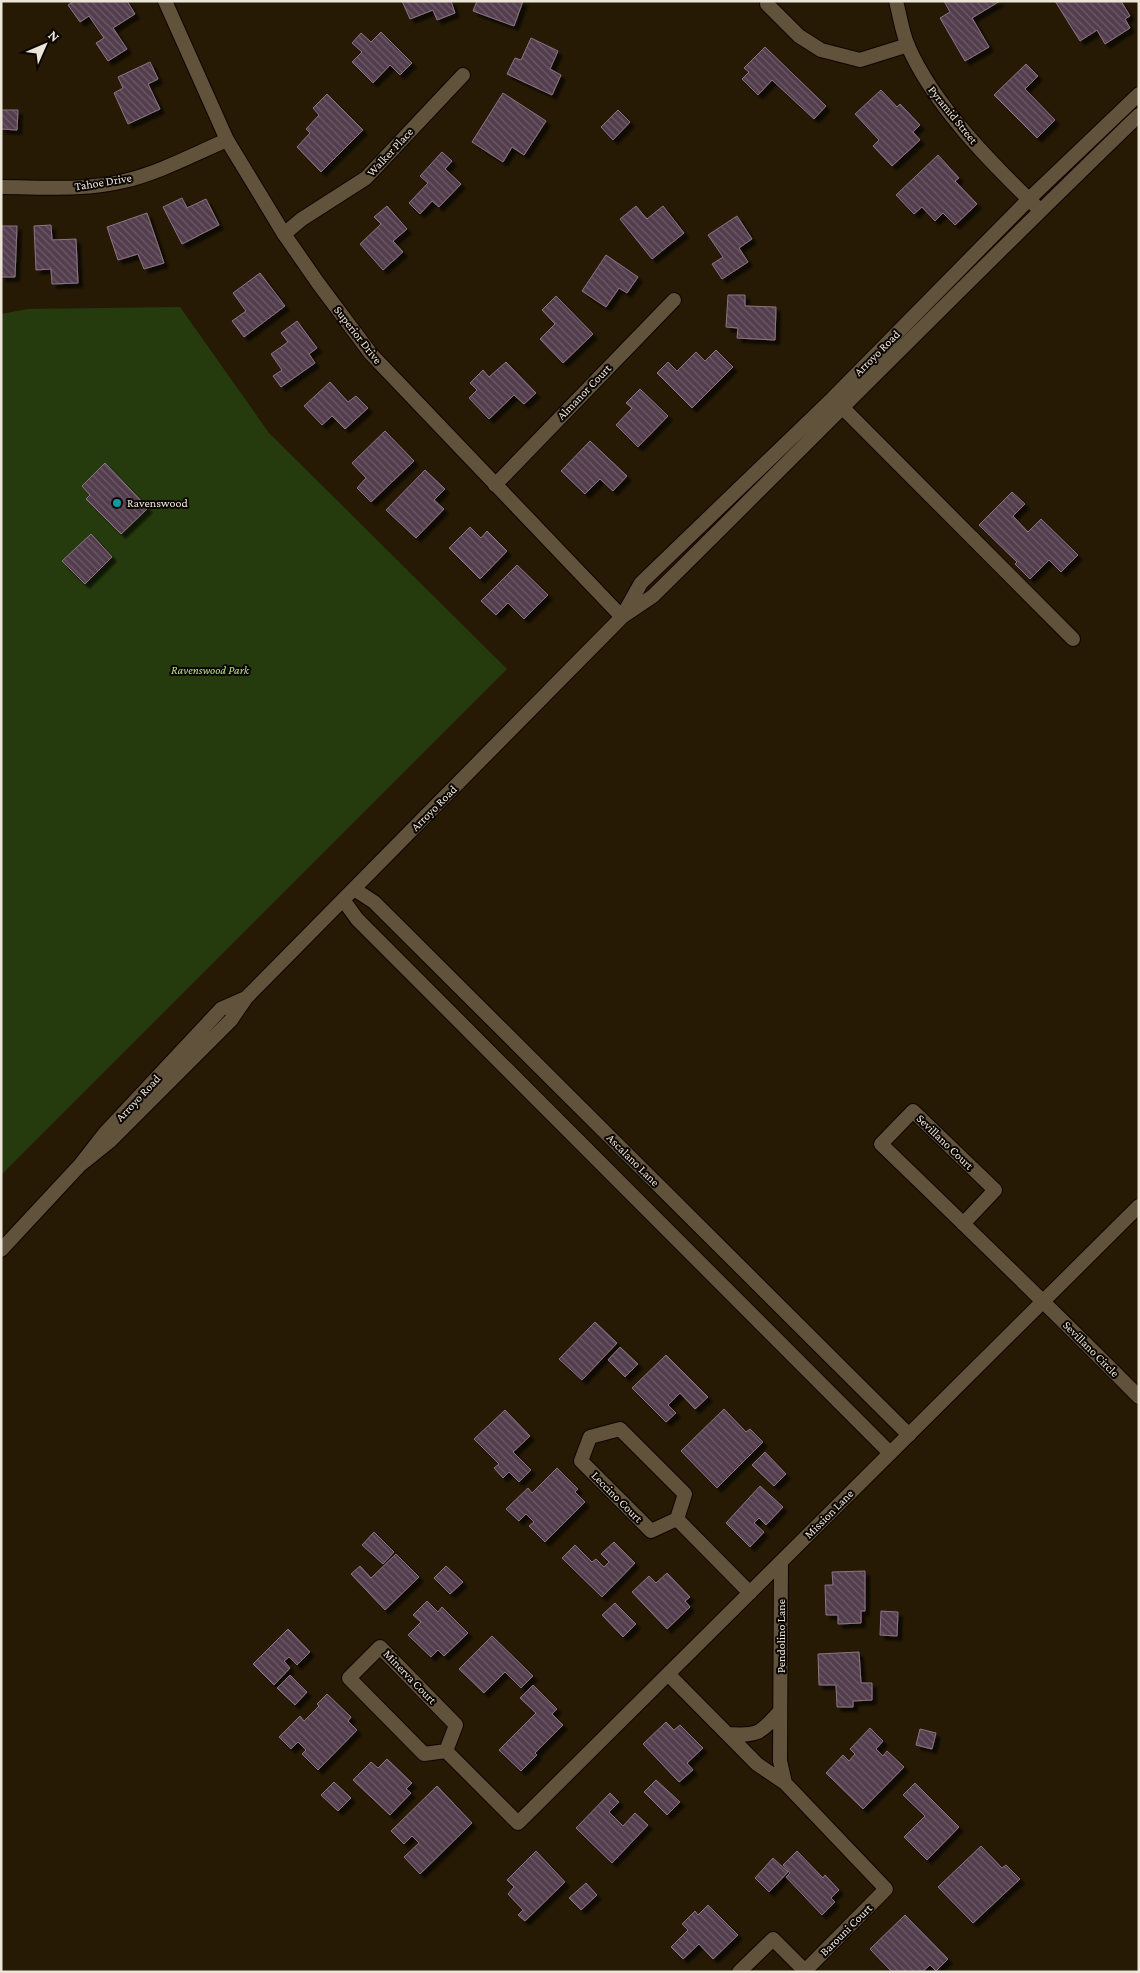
<svg xmlns="http://www.w3.org/2000/svg" width="1140" height="1973" font-family="'Crimson Pro',serif">
<defs>
<pattern id="building-back-hatch" width="6" height="6" patternUnits="userSpaceOnUse" patternTransform="scale(1.25)"><rect width="6" height="6" fill="#533e4e"/><path d="M-1 5l2 2M0 0l6 6M5-1l2 2" fill="none" stroke="#6c5a67"/></pattern>
<filter id="shadow"><feDropShadow dx="4.5" dy="4.5" stdDeviation="1" flood-color="#0009"/></filter>
</defs>
<rect width="100%" height="100%" fill="#261a05"/>
<path fill="#263b0d" d="M180 307 269 433 507 669 1 1175V314L28 309Z"/>
<path fill="url(#building-back-hatch)" stroke="#8c7485" filter="url(#shadow)" d="M74 1H127L135 14 113 28 127 49 108 61 96 43 104 38 89 16 80 22 68 5Z
M402 1H451L455 13 437 20 433 10 410 19Z
M477 1H523L514 26 473 11Z
M944 1H1000L972 18 989 47 965 61 940 18 950 12Z
M1055 1H1121L1130 16 1125 19 1130 28 1105 44 1097 30 1080 41Z
M381 32 412 63 400 75 390 65 373 83 352 62 362 52 352 43 361 33 371 42Z
M531 38 558 51 550 69 561 75 552 95 507 74 515 58 521 60Z
M765 47 826 106 814 119 772 80 758 95 742 79 749 72 744 68Z
M150 62 158 79 148 84 160 109 128 124 114 93 123 88 118 77Z
M1026 64 1038 76 1025 89 1055 120 1037 138 994 95Z
M881 90 897 107 900 104 920 125 913 132 920 140 892 166 873 146 879 140 855 114Z
M503 93 546 121 524 155 512 147 503 162 472 142Z
M327 94 363 130 321 172 297 147 310 133 306 129 319 115 313 108Z
M1 110H18L17 130 1 129Z
M618 110 630 122 613 140 601 127Z
M442 152 452 161 445 169 461 184 439 207 432 201 420 214 409 203 428 183 420 176Z
M938 155 959 178 955 181 977 204 955 225 943 213 935 221 922 207 914 214 896 195Z
M182 198 187 208 206 199 219 225 182 244 163 207Z
M387 206 407 229 393 241 403 252 383 270 360 244 381 224 374 217Z
M636 206 647 219 663 206 684 233 652 259 620 219Z
M147 213 164 263 144 269 138 254 118 260 107 227Z
M737 216 752 239 739 248 748 262 722 279 712 264 723 257 708 235Z
M51 225 52 240 76 239 78 283 52 284 51 269 36 270 34 226Z
M1 226H17L15 277H1Z
M606 255 638 277 627 293 619 288 606 307 582 291Z
M260 273 285 306 244 337 232 321 246 311 233 293Z
M728 295H745V306L776 307 775 340 737 338 738 328 726 327Z
M556 296 593 334 563 363 540 339 555 324 542 310Z
M297 321 317 348 309 354 315 363 281 387 273 376 282 370 271 354 288 342 281 333Z
M716 350 733 367 692 408 657 373 668 362 677 371 696 352 705 361Z
M506 362 536 393 524 404 514 395 489 419 469 398 477 390 470 383 483 370 489 377Z
M330 382 348 402 356 396 368 408 345 429 332 416 322 425 304 406Z
M640 389 668 416 638 447 616 425 632 408 626 403Z
M385 431 414 461 371 502 357 488 366 478 352 463Z
M590 441 627 476 613 491 600 479 585 494 561 471Z
M105 463 148 508 121 534 86 499 90 495 82 486Z
M425 470 445 489 434 500 444 509 416 538 386 510Z
M1012 492 1025 504 1013 516 1028 532 1041 519 1078 555 1061 572 1049 560 1030 579 1015 564 1017 562 979 525Z
M470 527 481 538 487 531 507 551 480 579 449 548Z
M91 534 112 557 85 584 62 561Z
M517 565 548 595 524 619 508 603 496 615 481 601Z
M595 1322 617 1343 582 1380 559 1359Z
M620 1347 638 1364 625 1377 608 1360Z
M666 1355 708 1397 695 1409 680 1393 668 1405 676 1413 666 1422 632 1388Z
M724 1409 746 1432 750 1429 763 1442 717 1488 681 1451Z
M505 1410 530 1436 513 1452 531 1470 519 1482 509 1472 503 1478 494 1468 499 1464 474 1439Z
M765 1452 786 1474 774 1486 752 1465Z
M557 1468 578 1489 575 1492 585 1502 545 1542 529 1526 534 1522 526 1514 519 1521 506 1509 528 1488 532 1493Z
M760 1486 783 1507 766 1525 759 1518 754 1523 764 1532 750 1547 726 1523Z
M374 1532 394 1552 383 1564 362 1545Z
M614 1542 635 1563 602 1597 562 1558 575 1545 592 1562 596 1559 604 1567 609 1562 601 1554Z
M396 1554 419 1577 385 1610 351 1574 360 1566 371 1578Z
M446 1566 463 1582 450 1594 434 1578Z
M865 1571V1611H861V1623L838 1624V1615H826L825 1585H833L832 1572Z
M667 1573 690 1597 685 1601 690 1607 667 1629 632 1592 649 1576 656 1583Z
M427 1601 438 1612 442 1607 468 1633 444 1656 438 1650 431 1657 408 1635 421 1622 413 1615Z
M615 1603 636 1624 623 1637 602 1615Z
M881 1611 898 1612 897 1636 880 1635Z
M288 1629 310 1652 297 1665 289 1657 284 1661 290 1668 274 1685 253 1664Z
M492 1636 533 1676 521 1688 505 1672 484 1693 459 1669Z
M859 1652 861 1683H872V1700L853 1701V1707H837L836 1685H819L818 1654Z
M290 1675 307 1692 295 1705 277 1688Z
M533 1685 557 1709 552 1714 563 1725 535 1753 537 1755 521 1771 499 1750 536 1713 520 1698Z
M327 1694 351 1717 348 1721 357 1730 318 1770 302 1754 306 1750 298 1742 291 1749 279 1737 300 1716 304 1721 319 1706 317 1704Z
M666 1722 674 1730 680 1725 703 1748 687 1763 693 1770 679 1782 643 1744Z
M870 1728 883 1741 876 1749 883 1756 887 1751 904 1767 863 1809 826 1773 843 1755 849 1761 855 1754 850 1749Z
M920 1729 936 1733 932 1749 916 1745Z
M387 1759 412 1783 406 1789 411 1793 390 1815 353 1780 371 1762 378 1768Z
M656 1780 680 1802 667 1815 644 1792Z
M334 1782 351 1798 338 1811 321 1795Z
M915 1783 959 1827 927 1860 904 1837 925 1816 903 1795Z
M437 1786 472 1823 420 1874 404 1857 419 1843 412 1836 404 1844 391 1831Z
M610 1793 619 1802 609 1812 623 1826 635 1813 648 1825 612 1863 576 1828Z
M981 1846 1002 1868 1006 1865 1020 1879 973 1923 938 1887Z
M536 1851 565 1882 525 1921 518 1915 523 1910 508 1894 514 1887 507 1880Z
M797 1851 823 1878 825 1875 839 1890 831 1898 835 1902 822 1915 786 1877 790 1873 783 1865Z
M773 1858 788 1872 769 1892 755 1878Z
M586 1883 597 1895 581 1910 569 1898Z
M708 1905 738 1935 713 1959 699 1944 683 1959 671 1947 688 1930 682 1924 695 1911 698 1915Z
M905 1915 948 1959 936 1971 930 1965 922 1972H892L870 1949Z"/>
<g fill="none" stroke-linecap="round" stroke-linejoin="round">
<g stroke="#0f0500" stroke-width="16">
<path id="minor" d="M896 1C900 16 902 32 908 46 934 106 993 165 1040 210
M767 4 799 36 821 50 860 60 908 45
M1 187C42 187 84 191 124 181 159 173 194 154 227 140
M284 234 302 219 366 178 463 75
M835 400 1073 639
M495 485 674 300
M963 1224 995 1190 913 1111 881 1144C968 1228 1054 1311 1139 1397
M677 1519 685 1494 620 1429 590 1437 581 1461 651 1531 677 1519 750 1593
M781 1562 780 1761 785 1783
M668 1674 757 1764 785 1783 886 1889 804 1972
M728 1734C758 1736 760 1734 780 1711
M446 1751 456 1725 380 1647 349 1678 424 1754 446 1751 518 1823 1139 1206
M739 1972 773 1939 805 1971"/>
</g>
<g stroke="#0f0500" stroke-width="16">
<path id="tertiary" d="M165 1 227 140 284 234 318 283 371 354 622 617
M623 615 641 583 833 398 1029 199 1139 94
M354 889 374 902 909 1435
M344 901 357 919 890 1453
M80 1165 110 1141 231 1020 246 998 622 617 653 596C815 436 975 273 1139 115
M1 1250 80 1165 105 1133 221 1009 246 998"/>
</g>
<use href="#minor" stroke="#60523b" stroke-width="14"/>
<use href="#tertiary" stroke="#60523b" stroke-width="14"/>
</g>
<circle fill="#0f9aa8" stroke="#0b0601" stroke-width="2" cx="117" cy="503" r="5"/>
<g text-anchor="middle" stroke-width="4" stroke-linejoin="round" paint-order="stroke">
<g font-size="12" fill="#ede5d8" stroke="#0b0601">
<text transform="translate(953 115) rotate(51)" y="4">Pyramid Street</text>
<text transform="translate(390 152) rotate(-47)" y="4">Walker Place</text>
<text transform="translate(103 182) rotate(-9)" y="4">Tahoe Drive</text>
<text transform="translate(358 335) rotate(52)" y="4">Superior Drive</text>
<text transform="translate(877 353) rotate(-45)" y="4">Arroyo Road</text>
<text transform="translate(584 392) rotate(-46)" y="4">Almanor Court</text>
<text transform="translate(434 808) rotate(-45)" y="4">Arroyo Road</text>
<text transform="translate(138 1098) rotate(-47)" y="4">Arroyo Road</text>
<text transform="translate(945 1142) rotate(44)" y="4">Sevillano Court</text>
<text transform="translate(633 1160) rotate(45)" y="4">Ascalano Lane</text>
<text transform="translate(1091 1349) rotate(45)" y="4">Sevillano Circle</text>
<text transform="translate(617 1497) rotate(45)" y="4">Leccino Court</text>
<text transform="translate(829 1514) rotate(-45)" y="4">Mission Lane</text>
<text transform="translate(781 1636) rotate(-90)" y="4">Pendolino Lane</text>
<text transform="translate(410 1677) rotate(46)" y="4">Minerva Court</text>
<text transform="translate(846 1930) rotate(-45)" y="4">Barouni Court</text>
</g>
<g font-size="12" fill="#ede5d8" stroke="#0b0601" text-anchor="start">
<text x="127" y="507">Ravenswood</text>
</g>
<g font-size="12" font-style="italic" fill="#b6e587" stroke="#0b0601">
<text x="210" y="674">Ravenswood Park</text>
</g>
</g>
<rect width="1140" height="1973" fill="none" stroke="#ede5d8" stroke-width="5"/>
<g transform="translate(45 45) rotate(45)" stroke="#0b0601" stroke-width="4" paint-order="stroke">
<path d="M0-4L9 19L0 12L-9 19Z" fill="#ede5d8"/>
<text y="-8" font-size="14" font-weight="bold" text-anchor="middle" fill="#ede5d8">N</text>
</g>
</svg>
